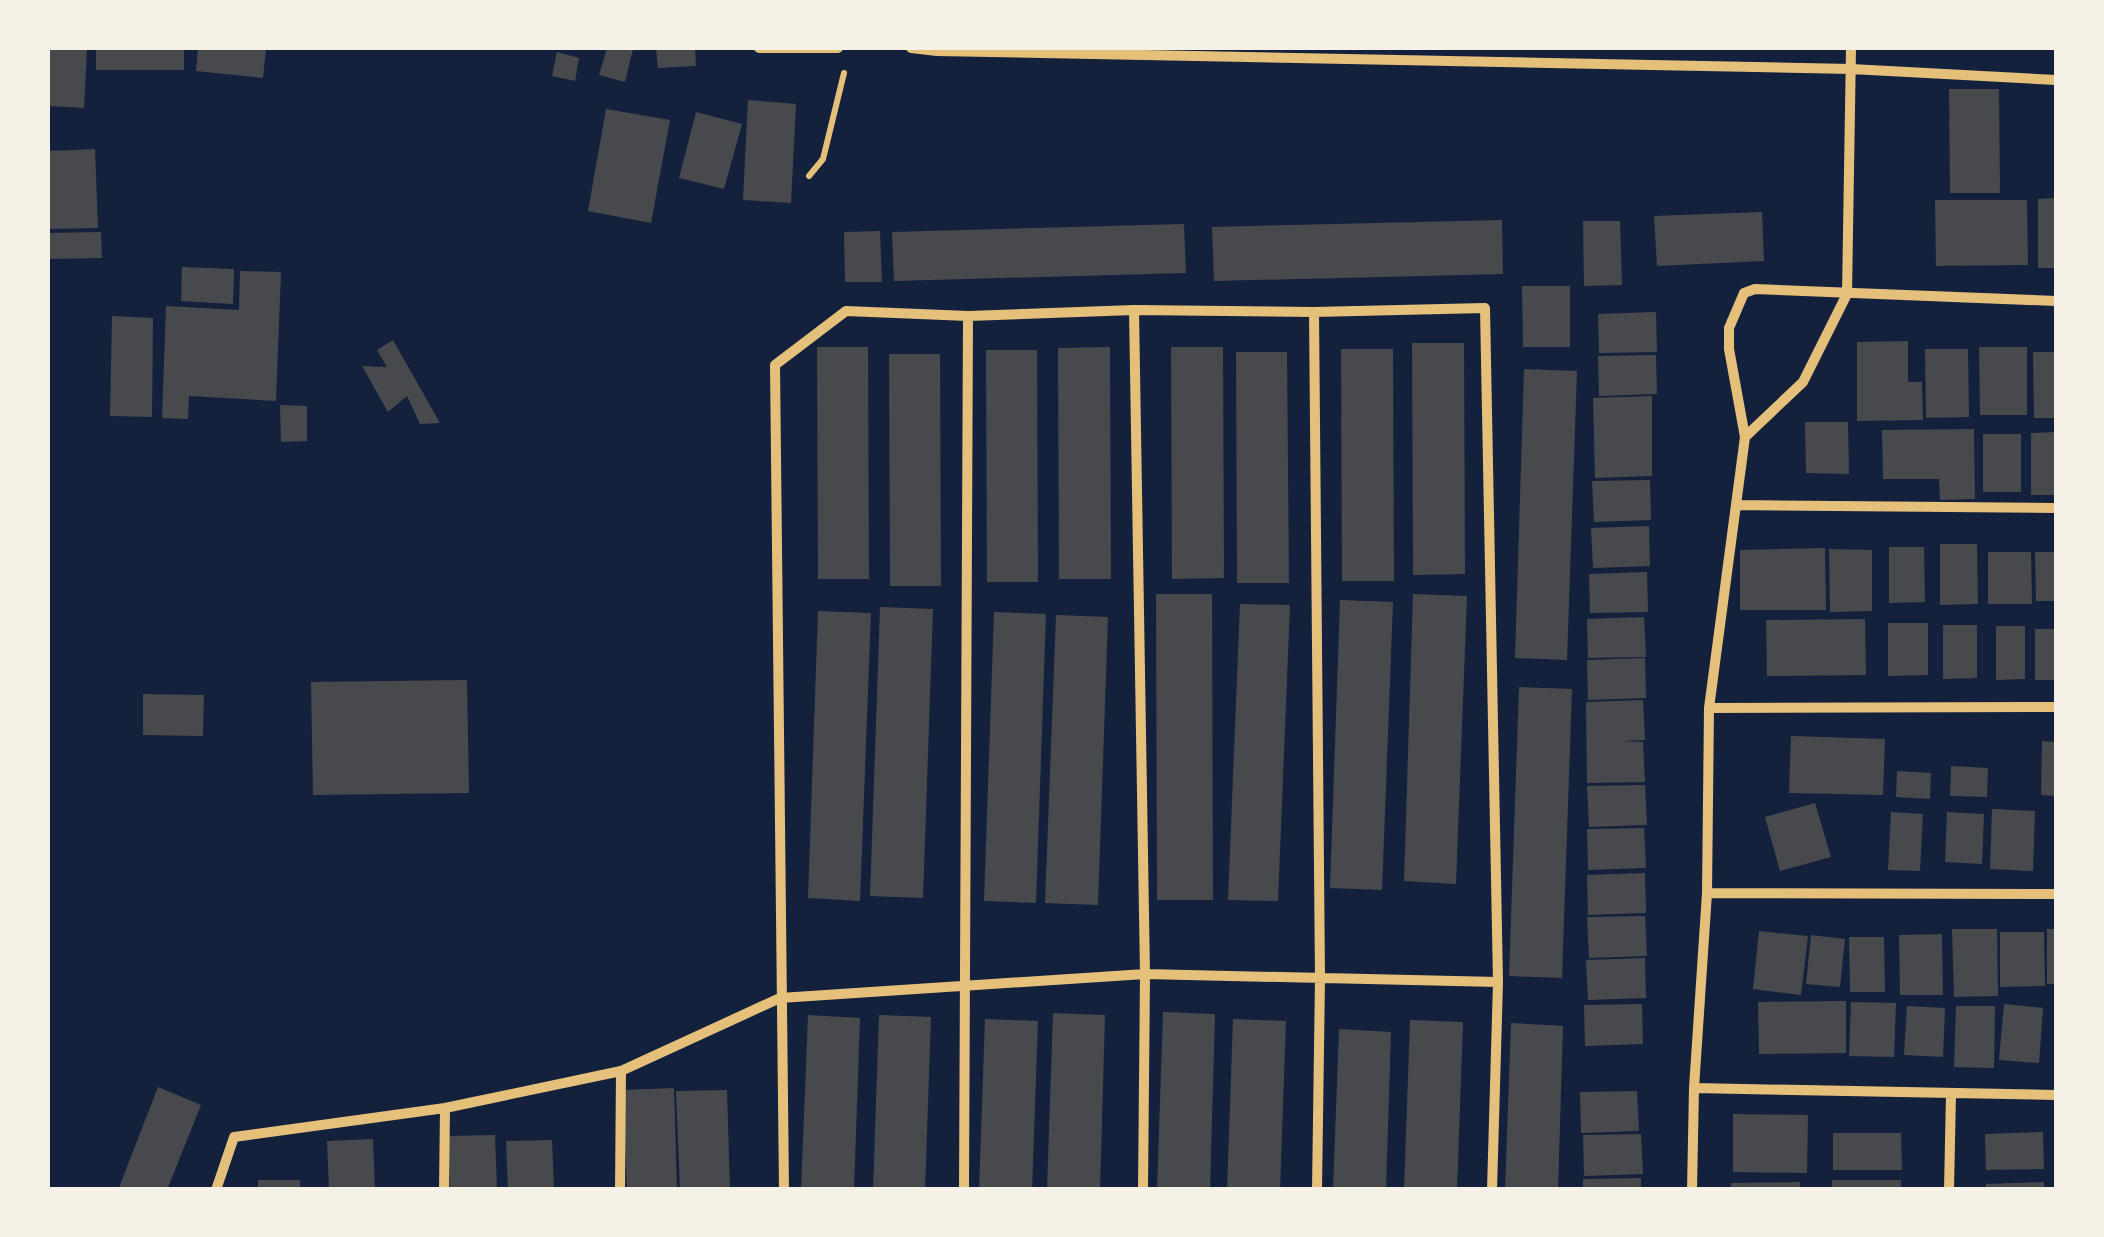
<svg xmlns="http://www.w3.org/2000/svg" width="2104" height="1237" font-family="Signika,sans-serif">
<rect width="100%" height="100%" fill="#14213d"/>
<path fill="#48494c" d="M48 48H87L84 108 48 106Z
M96 48H184V70H96Z
M198 48H266L263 78 196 71Z
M607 48 633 49 625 82 599 75Z
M656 48H695L696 66 658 68Z
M557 52 579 58 575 81 552 76Z
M1949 89H1999L2000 193H1950Z
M748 100 796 104 791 203 743 200Z
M606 109 670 120 651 223 588 211Z
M696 112 742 124 724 189 679 178Z
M95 149 98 228 49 229 48 151Z
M2056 198V268H2038V199Z
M1935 200H2027L2028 265 1936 266Z
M1762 212 1764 261 1657 266 1654 216Z
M1502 220 1503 274 1214 281 1212 227Z
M1583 221H1620L1622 285 1584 286Z
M1184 224 1186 273 894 281 892 232Z
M880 231 882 282H845L844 232Z
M101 232 102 258 49 259 48 233Z
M182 267 234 269 233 304 181 301Z
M240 271 281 272 276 401 189 396 188 419 162 418 166 306 239 310Z
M1522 286H1570V347H1523Z
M1656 312 1657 352 1599 353 1598 314Z
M112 316 153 318 152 417 110 416Z
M393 340 440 423 420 424 407 396 388 412 362 366 387 367 377 350Z
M1908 341V382H1922L1923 420 1857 421V342Z
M1412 343H1464L1465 574 1413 575Z
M817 347H868L869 579H818Z
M1110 347 1111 579H1059L1058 348Z
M1171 347H1223L1224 578 1172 579Z
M1979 347H2027V415H1980Z
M1341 349H1393L1394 581H1342Z
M1925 349H1968L1969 417 1926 418Z
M986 350H1037L1038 582H987Z
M1236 352H1287L1289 583H1237Z
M2033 352H2056V418H2034Z
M889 354H940L941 586H890Z
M1656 355 1657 394 1599 396 1598 356Z
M1524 369 1577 371 1567 660 1515 658Z
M1652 396V476L1595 478 1593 398Z
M280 405 307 406V441L281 442Z
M1805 422H1848L1849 474 1806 473Z
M1974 429 1975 499 1940 500 1939 479H1883L1882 430Z
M2056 432V495H2031V433Z
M1983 434H2021V492H1983Z
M1650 480 1651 520 1594 522 1592 481Z
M1649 526 1650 566 1593 568 1591 528Z
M1940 544H1977L1978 604 1940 605Z
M1889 547H1924L1925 602 1889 603Z
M1825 548 1826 610H1740V550Z
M1829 549 1872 550V611L1830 612Z
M1988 552H2031L2032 604H1988Z
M2035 552H2056V601H2036Z
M1647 572 1648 612 1590 613 1589 574Z
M1156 594H1212L1213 900H1157Z
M1413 594 1467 596 1456 884 1404 881Z
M1340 600 1393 602 1382 890 1330 888Z
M1240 604 1290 605 1278 901 1228 900Z
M880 607 933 609 923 898 870 896Z
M818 611 871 613 860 901 808 898Z
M994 612 1046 614 1036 903 984 901Z
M1056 615 1108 617 1098 905 1045 903Z
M1644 617 1646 657 1588 658 1587 619Z
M1865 619 1866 675 1767 676 1766 620Z
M1888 623H1928V675L1888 676Z
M1943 625H1977V678L1943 679Z
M1996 626H2025V679L1996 680Z
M2035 629H2056V680H2035Z
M1645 658 1646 698 1588 700 1587 660Z
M467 680 469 793 313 795 311 682Z
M1519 687 1572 689 1562 978 1509 976Z
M143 694 204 695 203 736 143 735Z
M1643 700 1645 740 1622 741 1643 742 1645 782 1587 783 1586 702Z
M1791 736 1885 739 1883 795 1789 793Z
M2042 741 2056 742V796L2041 795Z
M1951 766 1988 768 1987 797 1950 796Z
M1897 771 1931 773 1930 799 1896 797Z
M1645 785 1647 825 1589 827 1587 786Z
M1815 803 1831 857 1780 871 1765 817Z
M1992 809 2035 811 2033 871 1990 869Z
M1891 812 1923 814 1920 871 1888 870Z
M1947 812 1984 814 1982 864 1945 862Z
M1644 828 1646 868 1588 870 1587 829Z
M1645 873 1646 913 1588 915 1587 875Z
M1645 916 1647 956 1589 958 1587 917Z
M1952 929H1997L1998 996 1954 997Z
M2047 929H2056V984H2047Z
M1759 931 1808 936 1801 995 1753 989Z
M2000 932H2044L2045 986 2000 987Z
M1942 934 1943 995H1900L1899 935Z
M1811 935 1845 939 1840 987 1806 984Z
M1849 937H1884L1885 992H1850Z
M1645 958 1646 998 1588 1000 1586 960Z
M1846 1001V1053L1759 1054 1758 1002Z
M1851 1002 1896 1003 1894 1057 1849 1056Z
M1642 1004 1643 1044 1585 1046 1584 1005Z
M2004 1004 2043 1008 2039 1063 1999 1060Z
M1907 1006 1945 1008 1943 1057 1904 1055Z
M1956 1006H1995L1994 1068 1954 1067Z
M1163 1012 1215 1014 1210 1190H1157Z
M1053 1013 1105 1015 1100 1190H1047Z
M808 1015 860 1018 854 1190H801Z
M879 1015 931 1017 925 1190H873Z
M985 1019 1038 1021 1032 1190H979Z
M1233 1019 1286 1021 1280 1190H1227Z
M1410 1020 1463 1022 1457 1190H1404Z
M1511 1023 1563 1026 1558 1190H1505Z
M1339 1029 1391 1032 1386 1190H1333Z
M158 1087 201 1105 167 1190H118Z
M674 1088 677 1190H627L623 1090Z
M727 1090 730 1190H680L676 1091Z
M1637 1091 1639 1131 1581 1133 1580 1092Z
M1733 1114 1808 1115 1807 1173 1733 1172Z
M2043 1132 2044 1169 1986 1170 1985 1134Z
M1833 1133H1901L1902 1170H1833Z
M1641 1134 1643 1174 1584 1176 1583 1135Z
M495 1135 497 1190H450L448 1136Z
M373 1139 375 1190H329L327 1141Z
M552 1140 554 1190H508L506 1141Z
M1641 1178V1190H1583V1179Z
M258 1180H300V1190H258Z
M1832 1180H1901V1190H1832Z
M1800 1182V1190H1731V1183Z
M2044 1182V1190H1986V1184Z"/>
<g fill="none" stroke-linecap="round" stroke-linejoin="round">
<path stroke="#e5c07b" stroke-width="6" d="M809 176 823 159 844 73"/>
<path stroke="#e5c07b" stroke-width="10" d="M759 48H838
M911 48 937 51 1851 69 2056 80
M1134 310 1145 974 1143 1190
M1314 312 1320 978 1317 1190
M1745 437 1803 382 1847 294 1851 48
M1736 505 2056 508
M1709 708 2056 707
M1707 893 2056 894
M1694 1088 2056 1095
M216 1190 234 1137 445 1108 621 1071 780 998 1145 974 1498 982
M444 1190 445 1108
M620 1190 621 1071
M784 1190 775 365 846 311 968 316 1134 310 1314 312 1485 308 1498 982 1492 1190
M964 1190 968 316
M1692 1190 1694 1088 1707 893 1709 708 1745 437 1729 349V328L1744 293 1755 289 2056 301
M1949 1190 1951 1094"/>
</g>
<rect width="2104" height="1237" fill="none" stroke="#f6f1e7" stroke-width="100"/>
</svg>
